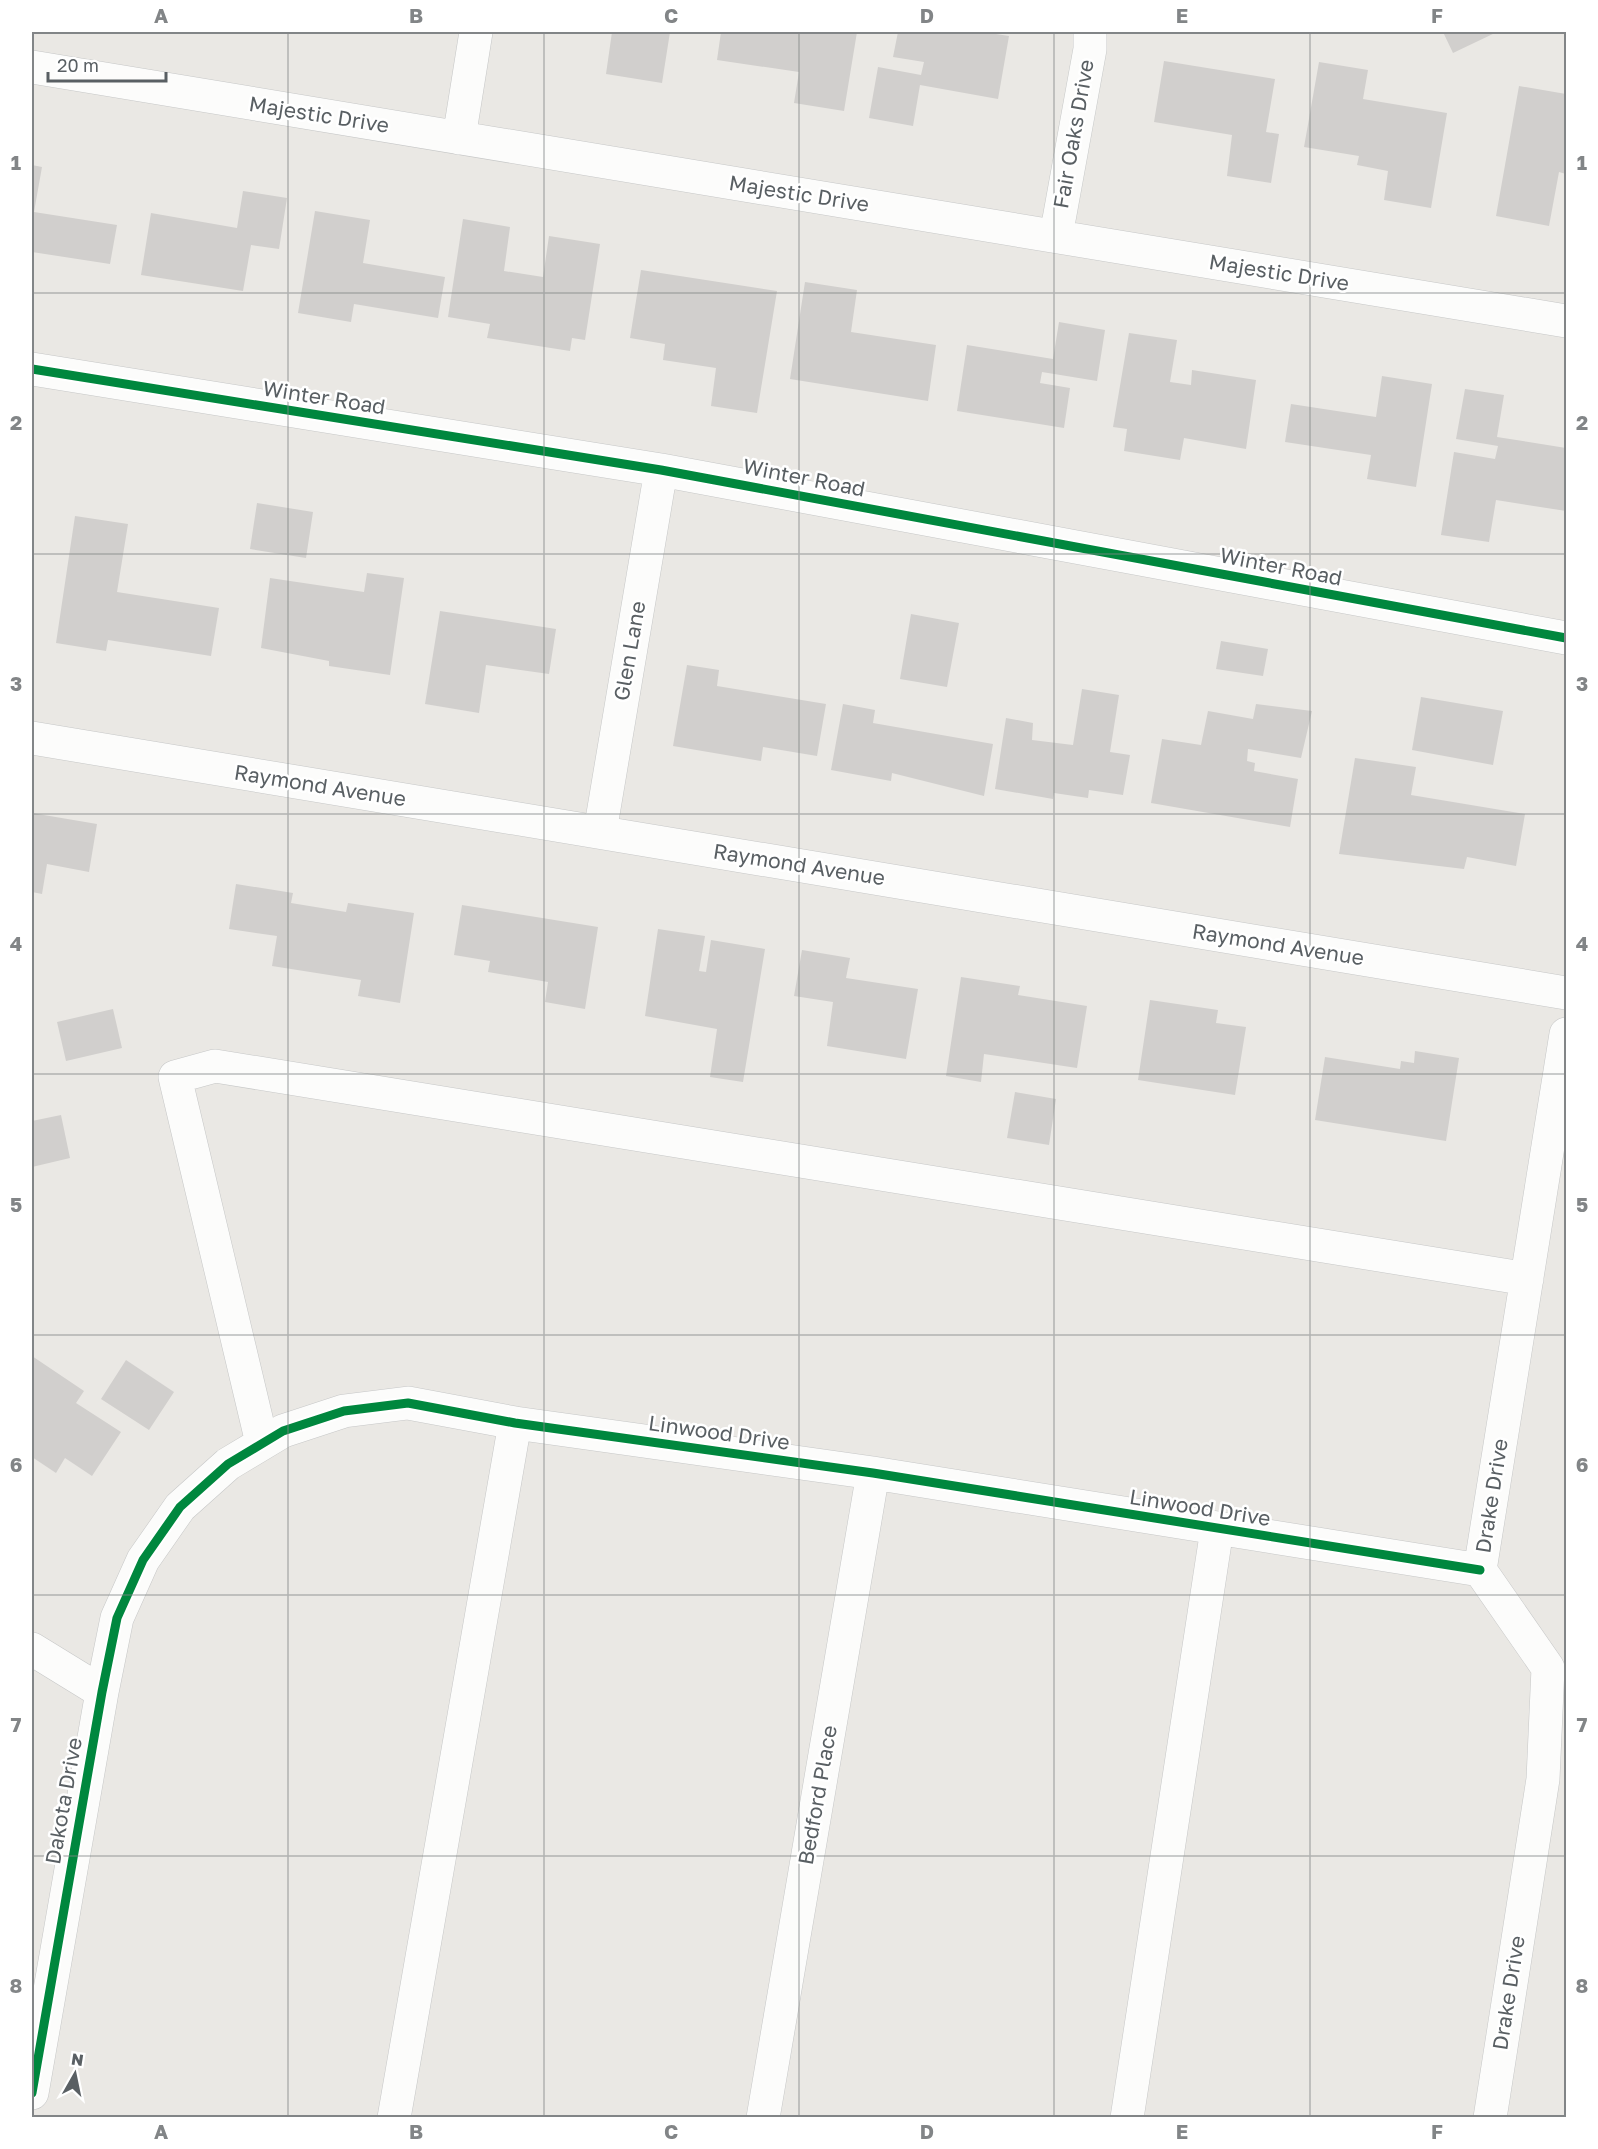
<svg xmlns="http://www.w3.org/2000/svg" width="1598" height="2149" font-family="'Golos Text',sans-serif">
<rect width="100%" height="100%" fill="#eae8e4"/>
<path fill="#d1cfcd" d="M612 32H670L662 83 606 74Z
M721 32H857L844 111 794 103 799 72 717 60Z
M898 32H983L1009 36 998 99 920 85 913 126 869 118 878 67 921 75 924 62 893 57Z
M1443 32H1497L1453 53Z
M1164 61 1275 79 1266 132 1279 134 1271 183 1227 176 1232 135 1154 122Z
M1319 62 1368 70 1363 99 1447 113 1431 208 1384 200 1388 171 1357 165 1359 156 1304 147Z
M1519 86 1566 94V174L1559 172 1549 226 1496 216Z
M32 165 42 167 34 212 117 225 110 264 32 252Z
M243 191 287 198 279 249 251 245 243 291 141 275 151 213 237 228Z
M315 211 370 220 363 263 445 277 438 318 354 304 351 322 298 313Z
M463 219 510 227 504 271 543 277 549 236 600 244 585 340 572 338 570 351 487 338 490 324 448 317Z
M641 270 777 291 757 413 711 406 716 368 663 360 665 344 630 338Z
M805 282 857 290 851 332 936 345 928 401 790 379Z
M1059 322 1105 330 1097 381 1042 372 1040 383 1070 388 1064 428 957 411 967 345 1053 359Z
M1129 333 1177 340 1170 382 1191 385 1192 370 1256 380 1246 449 1184 438 1180 460 1124 451 1127 429 1113 427Z
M1382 376 1432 384 1416 487 1367 479 1371 455 1285 442 1291 404 1376 417Z
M1465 389 1504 395 1497 437 1566 448V511L1496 500 1489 542 1441 535 1454 452 1495 459 1498 446 1456 439Z
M257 503 313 512 306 558 250 549Z
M75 516 128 524 117 592 219 608 211 656 108 640 106 651 56 643Z
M367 573 404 578 390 675 329 666V661L261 648 270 578 364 592Z
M440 611 556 629 549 674 486 665 479 713 425 704Z
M911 614 959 623 947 687 900 679Z
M1221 641 1268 649 1263 676 1216 669Z
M687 665 719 670 717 686 826 704 817 756 763 747 761 761 673 746Z
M1082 689 1119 695 1110 752 1130 755 1123 795 1089 790 1088 798 1054 793 1053 799 995 789 1006 718 1033 723 1032 740 1073 745Z
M1421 697 1503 711 1493 765 1412 750Z
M843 704 875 710 873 723 993 744 984 796 892 773 891 781 831 770Z
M1256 704 1312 711 1301 758 1248 749 1247 761 1255 763 1254 771 1298 779 1290 827 1151 803 1162 739 1201 745 1208 711 1253 719Z
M1355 758 1416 767 1411 795 1525 814 1516 866 1467 857 1464 869 1339 854Z
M32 813 97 824 89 872 47 864 42 894 32 892Z
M236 884 293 893 291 903 346 912 348 903 414 913 400 1003 358 996 361 980 272 966 277 936 229 929Z
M462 905 598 927 585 1009 545 1002 548 982 488 972 490 961 454 955Z
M658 929 705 936 699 971 706 972 711 940 765 949 743 1082 710 1077 717 1029 645 1016Z
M802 950 850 958 846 978 918 989 906 1059 827 1046 833 1002 794 996Z
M961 977 1020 986 1018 995 1087 1006 1077 1068 984 1054 981 1082 946 1076Z
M1150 1000 1218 1010 1216 1023 1246 1027 1235 1095 1138 1080Z
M113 1009 122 1048 66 1061 57 1022Z
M1415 1051 1459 1058 1446 1141 1315 1120 1325 1057 1400 1069 1401 1061 1414 1063Z
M1015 1092 1056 1099 1049 1145 1007 1138Z
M61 1115 70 1158 32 1167V1121Z
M32 1356 84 1391 76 1403 121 1432 92 1476 65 1458 56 1473 32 1457Z
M126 1360 174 1392 149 1430 101 1399Z"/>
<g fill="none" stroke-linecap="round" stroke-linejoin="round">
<g stroke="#c6c7c7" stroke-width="34">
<path id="minor" d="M32 67 1566 321
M459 138 476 32
M1056 236 1090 49V32
M32 369 661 470 1566 638
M32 738 1566 993
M600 832 661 470
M262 1443 175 1077 215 1066 1527 1279
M32 1649 102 1692
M32 2093 102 1692 117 1618 143 1560 180 1507 228 1464 283 1431 344 1411 408 1403 515 1423 873 1473 1480 1570
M394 2118 515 1423
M763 2118 873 1473
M1127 2118 1217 1529
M1490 2118 1543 1779 1548 1668 1480 1570 1566 1034"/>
</g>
<use href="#minor" stroke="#fcfcfb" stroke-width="33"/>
<g stroke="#fff" stroke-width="13">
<path id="cycleway" d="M32 369 661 470 1566 638
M32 2093 102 1692 117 1618 143 1560 180 1507 228 1464 283 1431 344 1411 408 1403 515 1423 873 1473 1480 1570"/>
</g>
<use href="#cycleway" stroke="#00873e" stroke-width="9"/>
</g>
<path fill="none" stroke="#828587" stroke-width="1.5" stroke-opacity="0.55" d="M288 32V2118M544 32V2118M799 32V2118M1054 32V2118M1310 32V2118M32 293H1566M32 554H1566M32 814H1566M32 1074H1566M32 1335H1566M32 1595H1566M32 1856H1566"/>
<g text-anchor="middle" stroke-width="5" stroke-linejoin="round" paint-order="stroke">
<g font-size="21" fill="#595f63" stroke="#fff">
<text transform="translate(319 115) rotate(9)" y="7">Majestic Drive</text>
<text transform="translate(1074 134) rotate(-80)" y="7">Fair Oaks Drive</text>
<text transform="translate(799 194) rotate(9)" y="7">Majestic Drive</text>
<text transform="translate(1279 273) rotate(9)" y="7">Majestic Drive</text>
<text transform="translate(324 398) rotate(9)" y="7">Winter Road</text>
<text transform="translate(804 478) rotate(11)" y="7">Winter Road</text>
<text transform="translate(1281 567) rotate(11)" y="7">Winter Road</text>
<text transform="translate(630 651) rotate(-80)" y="7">Glen Lane</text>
<text transform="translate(320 786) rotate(9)" y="7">Raymond Avenue</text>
<text transform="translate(799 865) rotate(9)" y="7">Raymond Avenue</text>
<text transform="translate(1278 945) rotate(9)" y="7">Raymond Avenue</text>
<text transform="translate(719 1433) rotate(8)" y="7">Linwood Drive</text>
<text transform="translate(1492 1496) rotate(-81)" y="7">Drake Drive</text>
<text transform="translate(1200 1508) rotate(9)" y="7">Linwood Drive</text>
<text transform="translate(818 1795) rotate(-80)" y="7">Bedford Place</text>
<text transform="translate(64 1801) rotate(-80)" y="7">Dakota Drive</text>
<text transform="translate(1509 1993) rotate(-81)" y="7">Drake Drive</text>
</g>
</g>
<rect width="1598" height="2149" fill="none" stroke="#ffffff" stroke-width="66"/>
<g transform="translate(75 2074) rotate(9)" stroke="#ffffff" stroke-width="4.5" paint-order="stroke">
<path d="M0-4.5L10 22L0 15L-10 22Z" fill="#595f63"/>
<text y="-9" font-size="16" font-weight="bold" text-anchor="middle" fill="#595f63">N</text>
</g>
<path d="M48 72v9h118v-9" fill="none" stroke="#595f63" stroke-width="3"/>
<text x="57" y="72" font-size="18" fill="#595f63" stroke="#ffffff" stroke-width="4.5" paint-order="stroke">20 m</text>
<rect x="33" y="33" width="1532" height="2083" fill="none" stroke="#828587" stroke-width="2"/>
<g font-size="20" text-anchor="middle" font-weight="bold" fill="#828587">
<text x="161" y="23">A</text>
<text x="416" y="23">B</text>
<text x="671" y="23">C</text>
<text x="927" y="23">D</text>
<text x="1182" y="23">E</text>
<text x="1437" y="23">F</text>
<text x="16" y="170">1</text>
<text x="1582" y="170">1</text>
<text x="16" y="430">2</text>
<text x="1582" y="430">2</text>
<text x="16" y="691">3</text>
<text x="1582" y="691">3</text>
<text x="16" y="951">4</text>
<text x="1582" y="951">4</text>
<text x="16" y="1212">5</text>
<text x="1582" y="1212">5</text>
<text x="16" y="1472">6</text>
<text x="1582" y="1472">6</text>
<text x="16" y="1732">7</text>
<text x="1582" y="1732">7</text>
<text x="16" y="1993">8</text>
<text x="1582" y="1993">8</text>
<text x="161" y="2139">A</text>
<text x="416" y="2139">B</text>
<text x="671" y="2139">C</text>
<text x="927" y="2139">D</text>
<text x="1182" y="2139">E</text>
<text x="1437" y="2139">F</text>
</g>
</svg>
